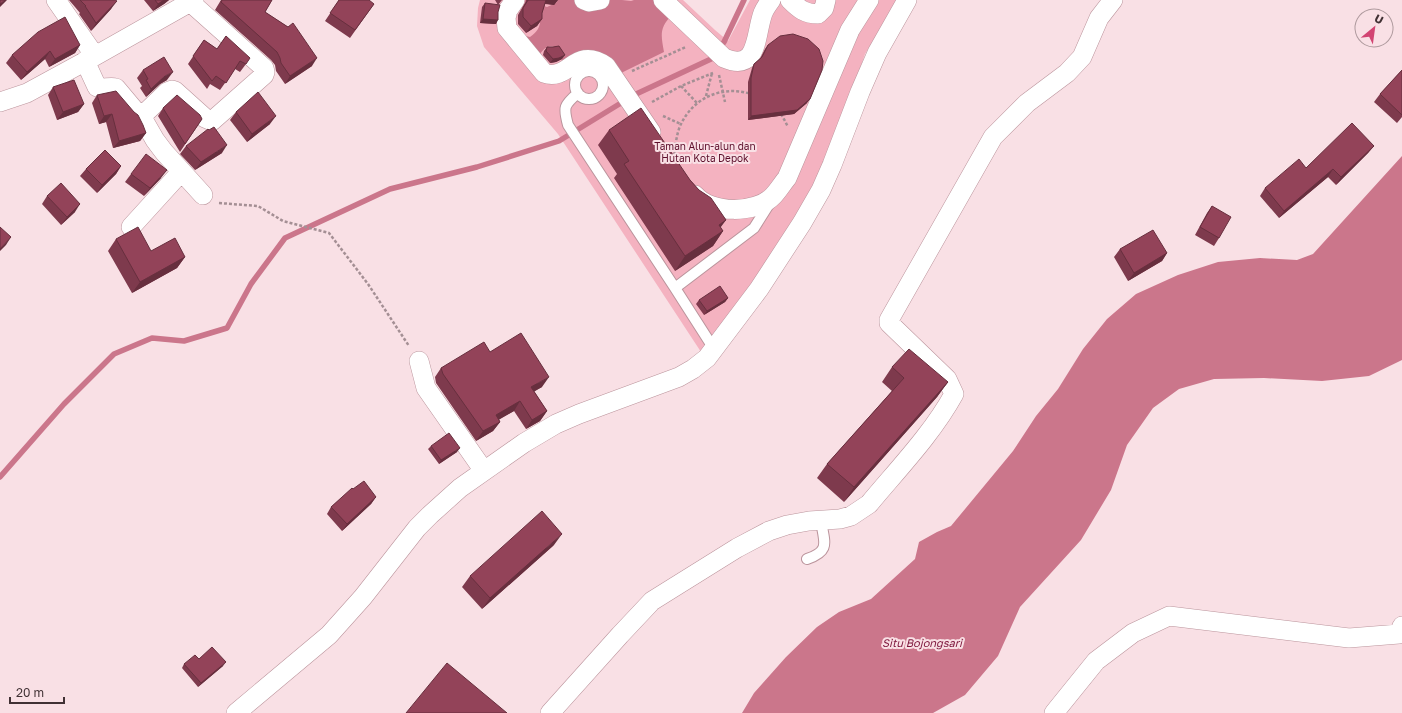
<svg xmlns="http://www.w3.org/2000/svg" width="1402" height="713" font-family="'Golos Text',sans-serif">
<rect width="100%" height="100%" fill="#f9e0e5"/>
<path fill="#f4b2c0" d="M480 0H683L715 30 728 41 750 0H898L865 54 840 128 813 189 769 267 703 355 558 134 484 47 477 26 478 8Z"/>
<path fill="#cb768b" d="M524 0H536L538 4 547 7 556 3 558 0H622L631 1 634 0H656L672 15C659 28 661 35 664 52L619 74 562 61C560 47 550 40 540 54L541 61 517 34 530 37C539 31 541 25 540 15L529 3 523 1Z
M1402 156V360L1369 376 1322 381 1264 378 1214 379 1179 389 1153 408 1127 445 1111 490 1081 540 1020 607 998 656 965 695 933 713H742L754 693 786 657 817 627 839 612 871 599 915 559 919 542 937 532 951 526 1013 451 1036 416 1058 389 1083 349 1107 319 1136 294 1178 275 1218 262 1260 258 1297 260 1313 254Z"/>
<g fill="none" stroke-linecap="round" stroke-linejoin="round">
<path stroke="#cb768b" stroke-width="5.5" d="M0 477 64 404 114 354 152 338 184 341 227 328 251 284 285 238 390 189 477 167 559 141 634 95 711 59 724 42 744 0"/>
<g stroke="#bb949c" stroke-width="12">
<path id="lane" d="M575 85a14 14 0 1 1 28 0a14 14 0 1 1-28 0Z
M578 93C564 105 563 107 568 125L675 288
M714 349 675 288 754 228 771 201
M807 559C831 551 824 542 821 521"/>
</g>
<g stroke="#bb949c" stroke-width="20">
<path id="street" d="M56 0 95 56
M515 0 508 10 506 18 507 28 544 73C569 82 575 45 606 66L651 132
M584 0 589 2 600 0
M663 0 724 58C759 73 755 34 763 13 765 8 768 4 771 0
M790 0C799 9 805 14 818 14L824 8 826 0
M85 61 97 87C103 90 109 86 116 88L137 113 140 114H144L167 92 172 90 175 91 205 118 212 121 264 75 265 72 264 68 190 2
M0 102 27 93 95 56 194 0
M140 114 155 140 164 152 203 195
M695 195C711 214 756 214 773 196 778 191 782 184 787 178L850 30 869 0
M131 227 181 172
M419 361 426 388 484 471
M236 713 329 635 363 597 417 528 430 515 460 488 524 443 556 424 579 414 679 377 693 369 707 358 759 289 802 223 821 190 832 165 860 92 877 53 907 0
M550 713 620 635 652 601 676 586 737 548 769 531 787 525 809 521 840 519 851 516 869 504C898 469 932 434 954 394L947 379 889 323V320L993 137 1027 103 1067 73 1082 57 1099 18 1113 0
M1054 713 1096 661 1133 633 1169 616 1349 638 1399 634 1402 626"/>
</g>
<path stroke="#a48f94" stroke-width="2.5" stroke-dasharray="3 2" stroke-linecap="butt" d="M632 71 686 47
M719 75 725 102
M681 86 697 103
M706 96 712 73
M652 102 681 86 713 73
M781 114 785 121 788 127
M663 116 681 124
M674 158 686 157
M674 160C675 149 676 134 681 124 694 97 723 85 751 94
M219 203 258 206 283 221 329 233 368 284 409 346"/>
<use href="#lane" stroke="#fff" stroke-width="10"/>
<use href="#street" stroke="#fff" stroke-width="19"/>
</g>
<path fill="#7e3a4d" d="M69 0H115L111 9 91 31 79 14 80 13 75 7Z
M144 0H169L164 4 153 11Z
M221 0H272L265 12 288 27 312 66 285 84 276 71 275 65 271 60 215 10Z
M339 0 374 4 350 38 325 21Z
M495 0H502L498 5Z
M526 0H558L554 5 545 4 542 13V19L537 26 526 33 518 24V15L526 1Z
M485 3 498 12 496 24 480 23 482 7Z
M226 36 246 64 240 72 235 69 220 90 210 84 207 89 188 64 204 40 217 49Z
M80 45 75 53 49 67 45 59 21 80 6 63 12 55Z
M768 45 807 103 794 114 748 120V82L752 68 754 64 760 59 765 49Z
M547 47H553L562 59 556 62 550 63 543 55 544 51Z
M143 70 167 80 160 84 146 97 140 88 142 86 137 78Z
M1402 70V117L1397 123 1374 102 1380 94Z
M53 87 84 104 78 112 57 120 48 95Z
M97 95 146 133 140 141 113 148 106 122 99 124 92 103Z
M163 108 202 119 180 152 158 116Z
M236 112 270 124 247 142 230 120Z
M609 130 690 180 726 220 720 227 723 231 713 246 675 271 614 178 617 174 598 145Z
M186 146 222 153 195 170 180 154Z
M1374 146 1368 153 1336 185 1328 177 1279 218 1260 196 1265 188 1306 168Z
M121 166 116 174 97 193 80 176 86 169Z
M131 174 161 178 144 196 125 182Z
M47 196 75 212 61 225 42 204Z
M1212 206 1219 238 1214 246 1195 235 1207 213Z
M116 239 151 251 185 257 177 268 132 293 108 251Z
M1120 249 1167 253 1162 261 1128 281 1114 257Z
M728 298 725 302 704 315 696 304 699 300Z
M490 352 542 387 534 391 547 411 540 421 526 429 514 411 499 419 500 422 493 431 476 441 436 383 435 377 441 368Z
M892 367 948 382 937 397 844 502 817 478 827 464 892 391 882 382Z
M431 446 457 452 439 464 428 449Z
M353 489 376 497 371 504 342 531 327 514 331 507Z
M554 545 482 609 462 587 470 576Z
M199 659 223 666 198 687 182 668 184 664Z"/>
<path fill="#672f3e" d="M5 0H7L0 7V4Z
M164 0H169L164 4 153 11 158 4Z
M544 0H558L554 5 542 3Z
M117 1 111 9 91 31 96 23Z
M483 19 498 20 496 24 480 23Z
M542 19 537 26 526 33 531 26Z
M80 45 75 53 49 67 55 59Z
M50 51 45 59 21 80 27 72Z
M565 55 562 59 556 62 550 63 553 59Z
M317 58 312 66 285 84 290 76Z
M173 72 167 80 160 84 146 97 151 89 165 76Z
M810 99 807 103 794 114 748 120 751 116Z
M84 104 78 112 57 120 63 112Z
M112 114 106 122 99 124 104 116Z
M276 116 270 124 247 142 252 134Z
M146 133 140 141 113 148 119 141Z
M227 145 222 153 195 170 201 162Z
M1374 146 1368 153 1336 185 1341 177Z
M121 166 116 174 97 193 102 185Z
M1333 169 1328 177 1279 218 1284 211Z
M167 170 161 178 144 196 150 188Z
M80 204 75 212 61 225 67 217Z
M726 220 715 235 719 225Z
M723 231 713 246 675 271 685 256Z
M11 237 6 245 0 251V249Z
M1167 253 1162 261 1128 281 1134 273Z
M185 257 177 268 132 293 140 282Z
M728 298 725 302 704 315 707 311Z
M549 377 542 387 525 397 531 387Z
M948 382 937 397 844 502 854 487Z
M520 401 514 411 490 425 496 415Z
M547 411 540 421 526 429 532 420Z
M500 422 493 431 476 441 483 431Z
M460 448 457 452 439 464 441 460Z
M376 497 371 504 342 531 347 524Z
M562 534 554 545 482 609 490 598Z
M226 662 223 666 198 687 201 683Z"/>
<path fill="#934359" stroke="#672f3e" d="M0 0H5L0 4Z
M80 0H115L117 1 96 23 85 6H86Z
M155 0H164L158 4Z
M222 0H272L265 12 288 27 293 23 317 58 290 76 281 63 280 58 277 52 221 2Z
M339 0H369L374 4 355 30 330 13Z
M528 0H546L542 13V19L531 26 523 17V8Z
M485 3 500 5 498 12V20L483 19Z
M65 17 80 45 55 59 50 51 27 72 12 55 38 32Z
M793 34 808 39 819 49 823 61 822 70 810 99 797 110 751 116V78L754 64 762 57 768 45 780 36Z
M226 36 250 58 246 64 240 61 226 83 216 76 212 81 193 56 204 40 217 49Z
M559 46 565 55 559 58 553 59 546 51 547 47H553Z
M164 57 173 72 165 76 151 89 146 80 148 79 143 70Z
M1402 70V115L1380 94Z
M74 80 84 104 63 112 53 87Z
M116 91 134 112 138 115 143 125 146 133 119 141 112 114 104 116 97 95Z
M258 92 276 116 252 134 236 112Z
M177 95 200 115 202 119 185 144 163 108Z
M641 108 690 180 699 190 711 198 726 220 719 225 723 231 685 256 624 164 629 161 609 130Z
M1352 123 1374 146 1341 177 1333 169 1284 211 1265 188 1299 159 1306 168Z
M214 127 227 145 201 162 186 146 208 129 209 130Z
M105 150 121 166 102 185 86 169Z
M146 154 167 170 150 188 131 174Z
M61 183 80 204 67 217 47 196Z
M1212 206 1231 217 1219 238 1200 227Z
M0 227 11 237 0 249Z
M138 227 151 251 175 238 185 257 140 282 116 239Z
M1153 230 1167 253 1134 273 1120 249Z
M720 286 728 298 707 311 699 300Z
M521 333 549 377 531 387 547 411 532 420 520 401 496 415 500 422 483 431 443 374 441 368 484 342 490 352Z
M909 349 948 382 854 487 827 464 904 378 892 367Z
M449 433 460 448 441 460 431 446Z
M364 481 376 497 347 524 331 507 352 488 353 489Z
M542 511 562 534 490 598 470 576Z
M212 647 226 662 201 683 184 664 195 655 199 659Z
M447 663 507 713H406Z"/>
<g text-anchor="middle" stroke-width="4" stroke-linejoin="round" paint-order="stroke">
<g font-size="10" fill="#5d0f2c" stroke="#f9e0e5">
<text x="705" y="150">Taman Alun-alun dan<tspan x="705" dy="12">Hutan Kota Depok</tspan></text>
</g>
<g font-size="11" font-style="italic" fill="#7e173d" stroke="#f9e0e5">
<text x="922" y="647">Situ Bojongsari</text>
</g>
</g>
<g transform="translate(1374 28) rotate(29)"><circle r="19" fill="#f9e0e5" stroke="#af9a9e"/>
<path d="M0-3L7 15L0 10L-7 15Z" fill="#d24472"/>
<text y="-6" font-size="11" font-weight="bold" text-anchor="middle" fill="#413134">U</text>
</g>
<path d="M10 697v6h54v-6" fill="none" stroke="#413134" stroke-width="2"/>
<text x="16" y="697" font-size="12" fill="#413134" stroke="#f9e0e5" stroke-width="3" paint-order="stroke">20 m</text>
</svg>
